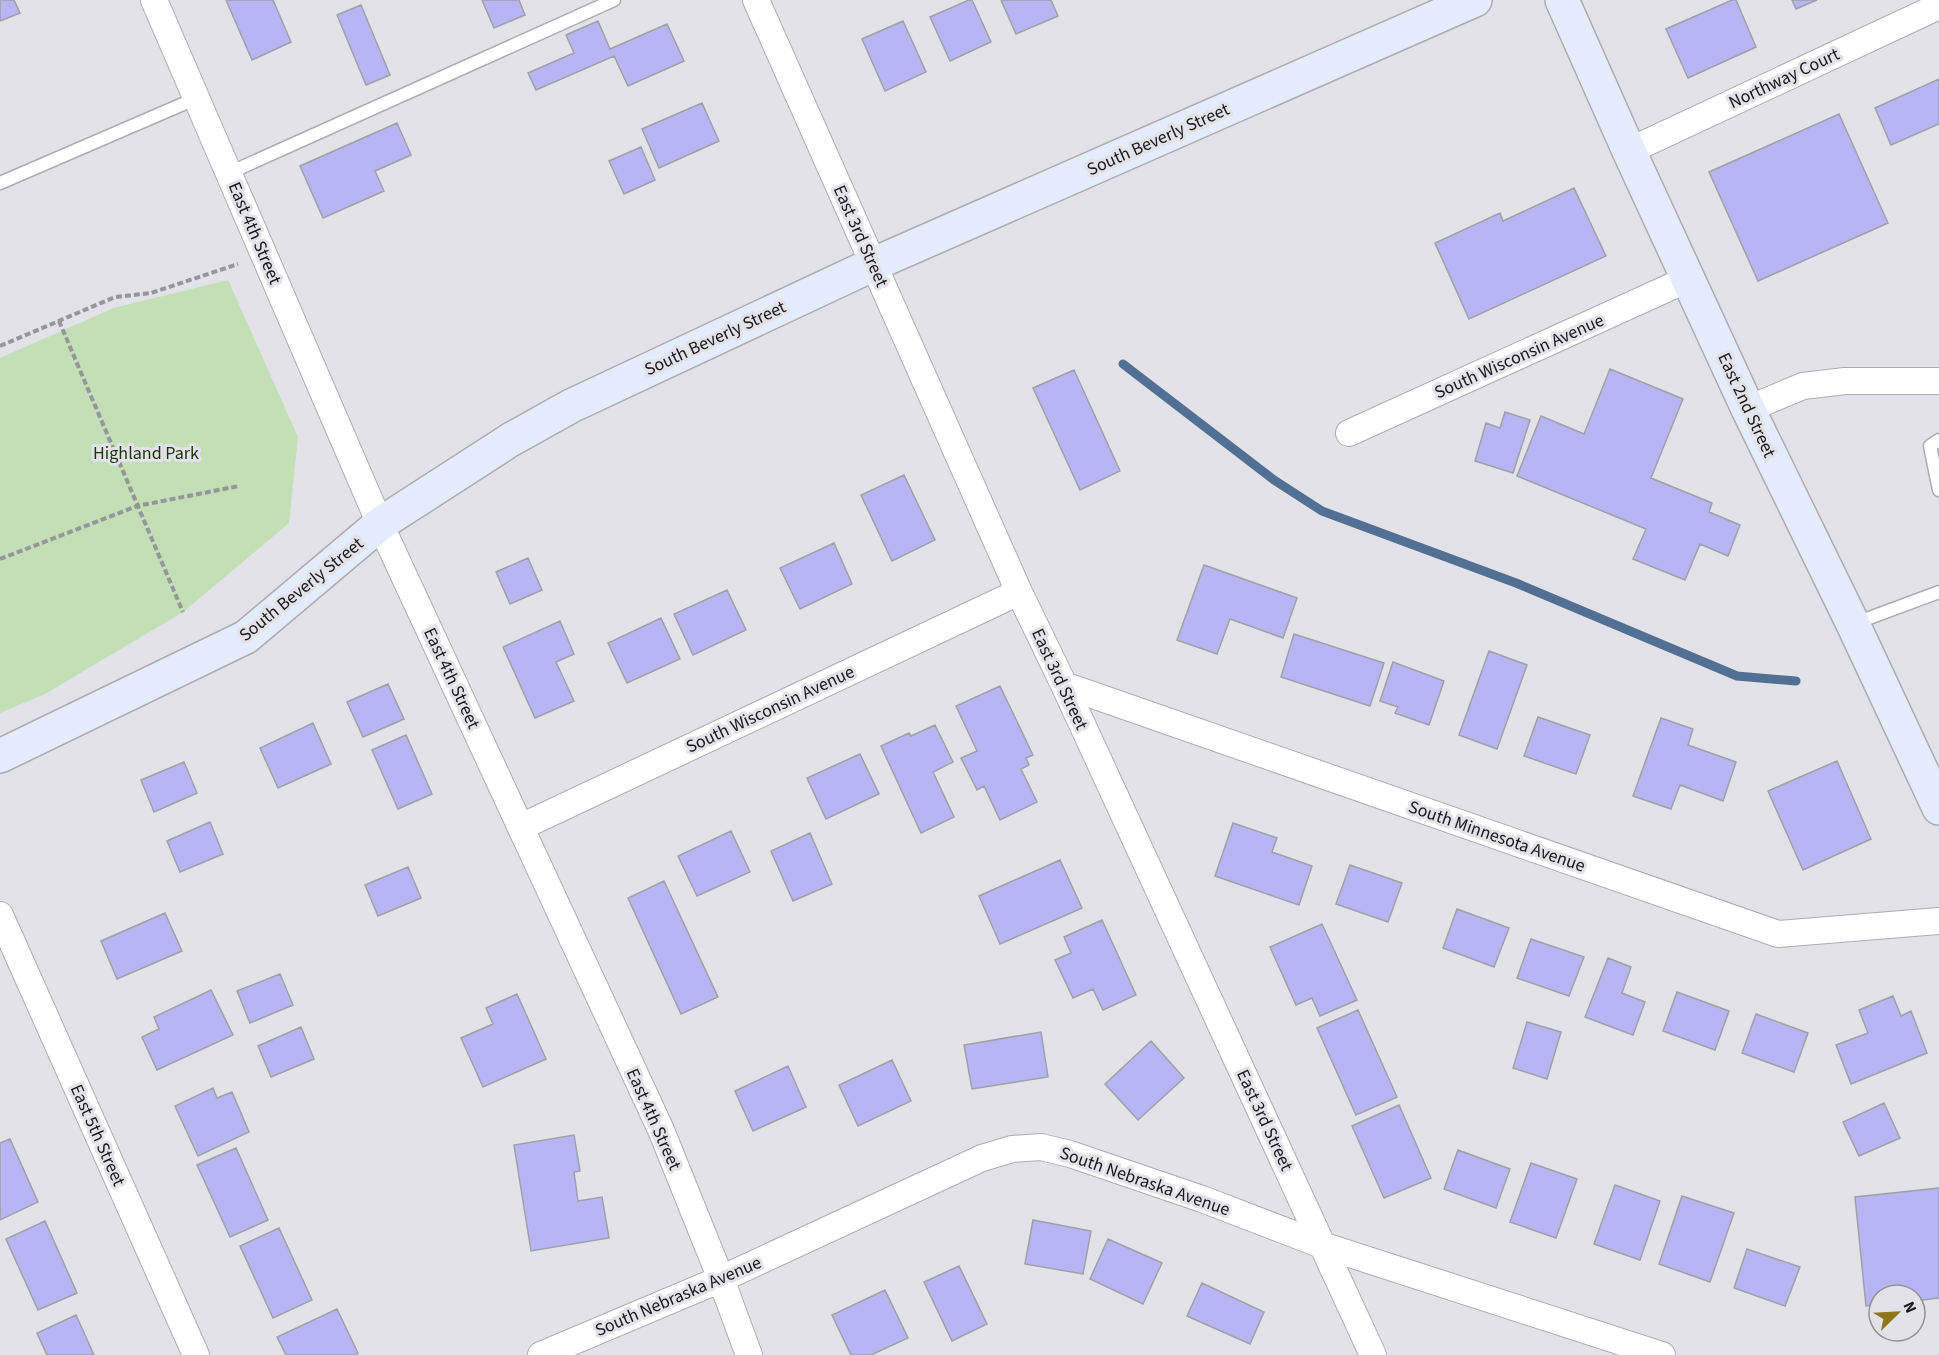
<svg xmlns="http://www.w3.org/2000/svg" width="1939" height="1355" font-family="'Source Sans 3',sans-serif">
<rect width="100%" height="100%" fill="#e2e2e8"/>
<path fill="#c2dfb5" d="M228 280 298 437 289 523 183 612 45 694 0 713V358L114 308Z"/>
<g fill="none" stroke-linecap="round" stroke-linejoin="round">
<path stroke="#526f94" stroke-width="9" d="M1123 364 1274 480 1322 511 1516 583 1737 676 1796 681"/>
</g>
<path fill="#b7b5f4" stroke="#a0a0a7" stroke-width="1.5" d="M0 0H14L20 13 0 21Z
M226 0H273L291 42 252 60Z
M482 0H519L525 15 494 28Z
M969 0H972L991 42 950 61 930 17Z
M1001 0H1051L1058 16 1016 34Z
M1732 0H1736L1756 47 1688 78 1666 29Z
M1792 0H1817L1796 9Z
M361 5 390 75 366 85 337 15Z
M598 21 610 49 667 24 684 61 628 86 614 56 536 90 528 73 574 53 566 35Z
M903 21 926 72 885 91 862 39Z
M1939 79V124L1891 145 1875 108Z
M702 103 719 141 659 168 642 129Z
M1839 114 1888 223 1758 281 1709 172Z
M397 123 411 155 375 171 384 191 323 218 300 166Z
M641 147 655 180 624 194 609 161Z
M1574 188 1606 256 1469 319 1435 243 1500 213 1503 221Z
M1610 369 1683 399 1651 478 1712 503 1709 512 1740 525 1728 556 1700 544 1685 580 1633 559 1646 529 1517 476 1541 416 1584 434Z
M1074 370 1120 471 1080 490 1033 388Z
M1505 412 1530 420 1513 473 1475 461 1486 423 1500 428Z
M904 475 935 540 892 561 861 495Z
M834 543 852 584 800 609 780 568Z
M528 558 542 590 510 604 496 572Z
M1204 565 1297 598 1283 638 1230 619 1217 654 1177 640Z
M727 590 746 630 693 655 674 614Z
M661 618 680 659 627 683 608 643Z
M560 621 574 654 556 662 574 701 535 718 503 647Z
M1294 634 1384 663 1370 706 1281 677Z
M1489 651 1527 665 1497 749 1459 735Z
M1393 662 1444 681 1429 725 1395 713 1398 707 1380 701Z
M388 684 404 719 363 737 347 702Z
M1000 686 1033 755 1026 758 1029 765 1021 769 1037 802 1000 820 984 786 977 790 961 758 977 751 956 706Z
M1538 717 1590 735 1576 774 1524 756Z
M1661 718 1693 729 1688 745 1736 762 1723 801 1680 785 1671 809 1633 796Z
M313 723 331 764 278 788 260 748Z
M935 725 953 762 933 772 954 817 921 833 881 746 909 733 911 736Z
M406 735 432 794 398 809 372 750Z
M860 754 879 794 826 819 807 778Z
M1837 761 1871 839 1803 870 1768 791Z
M184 762 197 793 154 812 141 780Z
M210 822 223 854 180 872 167 841Z
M1233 823 1277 838 1272 852 1312 866 1299 905 1215 876Z
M731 831 750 872 697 896 678 856Z
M810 833 832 884 793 901 771 851Z
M1060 860 1082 908 1000 944 979 896Z
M1350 865 1402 883 1388 922 1336 904Z
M408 867 421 898 378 916 365 885Z
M664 881 718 997 681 1014 628 898Z
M1457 909 1509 928 1494 967 1443 948Z
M165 913 182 951 117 979 101 941Z
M1102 920 1136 995 1103 1010 1093 989 1073 998 1055 960 1071 953 1064 937Z
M1322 924 1357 1000 1320 1016 1312 998 1296 1005 1270 947Z
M1531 939 1584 957 1569 996 1517 978Z
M1608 958 1631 967 1622 993 1645 1002 1633 1035 1585 1017Z
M280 974 293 1005 250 1023 237 991Z
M211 990 233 1035 157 1070 142 1037 159 1029 154 1017Z
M1677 992 1729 1011 1715 1050 1663 1031Z
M517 994 546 1059 483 1087 461 1038 493 1024 486 1008Z
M1893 996 1901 1016 1911 1011 1927 1053 1851 1084 1836 1045 1868 1033 1859 1010Z
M1358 1010 1397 1097 1356 1115 1317 1028Z
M1756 1014 1808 1033 1794 1072 1742 1053Z
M1527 1022 1561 1032 1547 1079 1513 1068Z
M301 1027 314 1059 271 1077 258 1046Z
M1041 1032 1048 1077 972 1089 964 1045Z
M1151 1041 1184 1078 1138 1120 1105 1084Z
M892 1060 911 1101 858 1126 839 1085Z
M788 1066 806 1107 753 1131 735 1091Z
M213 1088 217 1098 232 1092 249 1132 198 1156 175 1106Z
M1884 1103 1900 1138 1859 1156 1843 1122Z
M1399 1105 1431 1178 1384 1198 1352 1126Z
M574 1135 580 1171 574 1172 578 1201 602 1197 609 1238 531 1251 514 1145Z
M10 1139 38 1202 0 1220V1143Z
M236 1148 268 1220 230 1237 197 1165Z
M1458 1150 1510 1169 1496 1208 1444 1189Z
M1531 1163 1577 1179 1556 1238 1510 1222Z
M1615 1185 1660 1201 1640 1260 1594 1244Z
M1939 1188V1298L1915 1301V1295H1879V1304L1866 1306 1855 1197Z
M1682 1196 1734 1213 1710 1282 1659 1264Z
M1033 1220 1091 1231 1083 1274 1025 1264Z
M45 1221 77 1293 38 1310 6 1239Z
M279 1228 312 1300 273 1318 240 1246Z
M1108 1239 1162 1263 1143 1304 1090 1279Z
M1747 1249 1800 1267 1785 1306 1734 1288Z
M959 1266 987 1324 952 1341 924 1282Z
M1202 1283 1264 1312 1250 1344 1187 1316Z
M885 1290 908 1338 871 1355H851L832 1315Z
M337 1309 358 1353 355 1355H286L277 1337Z
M76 1315 94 1355H47L37 1333Z"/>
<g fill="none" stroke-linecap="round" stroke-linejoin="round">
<g stroke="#acacb2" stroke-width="15">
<path id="lane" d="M229 173 614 0
M0 183 197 98
M1939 440 1930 446 1939 490
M1853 624 1939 592"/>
</g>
<g stroke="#acacb2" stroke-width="28">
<path id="street" d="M154 0 380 524 661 1130 721 1279 749 1355
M756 0 1019 592 1064 685 1373 1355
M1629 151 1939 6
M1748 409 1803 386 1845 381H1939
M1349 433 1688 279
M1064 685 1778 934 1939 921
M521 827 1019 592
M0 915 196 1355
M541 1355 721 1279 982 1158 1012 1149 1041 1147 1070 1154 1202 1199 1322 1245 1662 1355"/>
</g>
<g stroke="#acacb2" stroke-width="36">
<path id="secondary" d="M1562 0 1629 151 1748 409 1853 624 1939 808
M0 756 246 637 380 524 510 440 571 406 874 264 1475 0"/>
</g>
<path stroke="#96969b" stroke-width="4" stroke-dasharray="6 3" stroke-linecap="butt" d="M59 321 183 612
M0 346 115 297 151 293 238 264
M0 559 137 506 239 486"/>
<use href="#lane" stroke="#fff" stroke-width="12"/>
<use href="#street" stroke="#fff" stroke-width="26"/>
<use href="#secondary" stroke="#e5ecfd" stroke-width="33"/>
</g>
<g text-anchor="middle" stroke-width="6" stroke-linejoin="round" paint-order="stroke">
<g font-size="18" fill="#19191c" stroke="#e2e2e8">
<text transform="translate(1784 78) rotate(-25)" y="6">Northway Court</text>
<text transform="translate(1158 139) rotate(-24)" y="6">South Beverly Street</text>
<text transform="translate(255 233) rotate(67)" y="6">East 4th Street</text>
<text transform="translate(861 236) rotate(66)" y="6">East 3rd Street</text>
<text transform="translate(715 338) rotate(-25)" y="6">South Beverly Street</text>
<text transform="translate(1519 356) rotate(-24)" y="6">South Wisconsin Avenue</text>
<text transform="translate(1747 405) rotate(65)" y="6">East 2nd Street</text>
<text transform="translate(301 589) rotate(-39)" y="6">South Beverly Street</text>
<text transform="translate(452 678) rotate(65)" y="6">East 4th Street</text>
<text transform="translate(1060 679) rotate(65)" y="6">East 3rd Street</text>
<text transform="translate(770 709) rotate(-25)" y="6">South Wisconsin Avenue</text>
<text transform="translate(1497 836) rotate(19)" y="6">South Minnesota Avenue</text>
<text transform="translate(654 1119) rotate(66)" y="6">East 4th Street</text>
<text transform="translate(1265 1120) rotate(65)" y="6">East 3rd Street</text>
<text transform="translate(98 1135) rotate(66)" y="6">East 5th Street</text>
<text transform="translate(1145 1181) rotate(19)" y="6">South Nebraska Avenue</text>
<text transform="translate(678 1296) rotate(-23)" y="6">South Nebraska Avenue</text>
</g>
<g font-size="18" fill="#19330b" stroke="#e2e2e8">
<text x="146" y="459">Highland Park</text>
</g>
</g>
<g transform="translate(1897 1313) rotate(66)"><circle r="28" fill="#e2e2e8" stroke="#929296" stroke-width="1.5"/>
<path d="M0-4.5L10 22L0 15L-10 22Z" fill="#8f761c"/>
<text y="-9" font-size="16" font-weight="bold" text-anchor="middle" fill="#19191c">N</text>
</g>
</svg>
